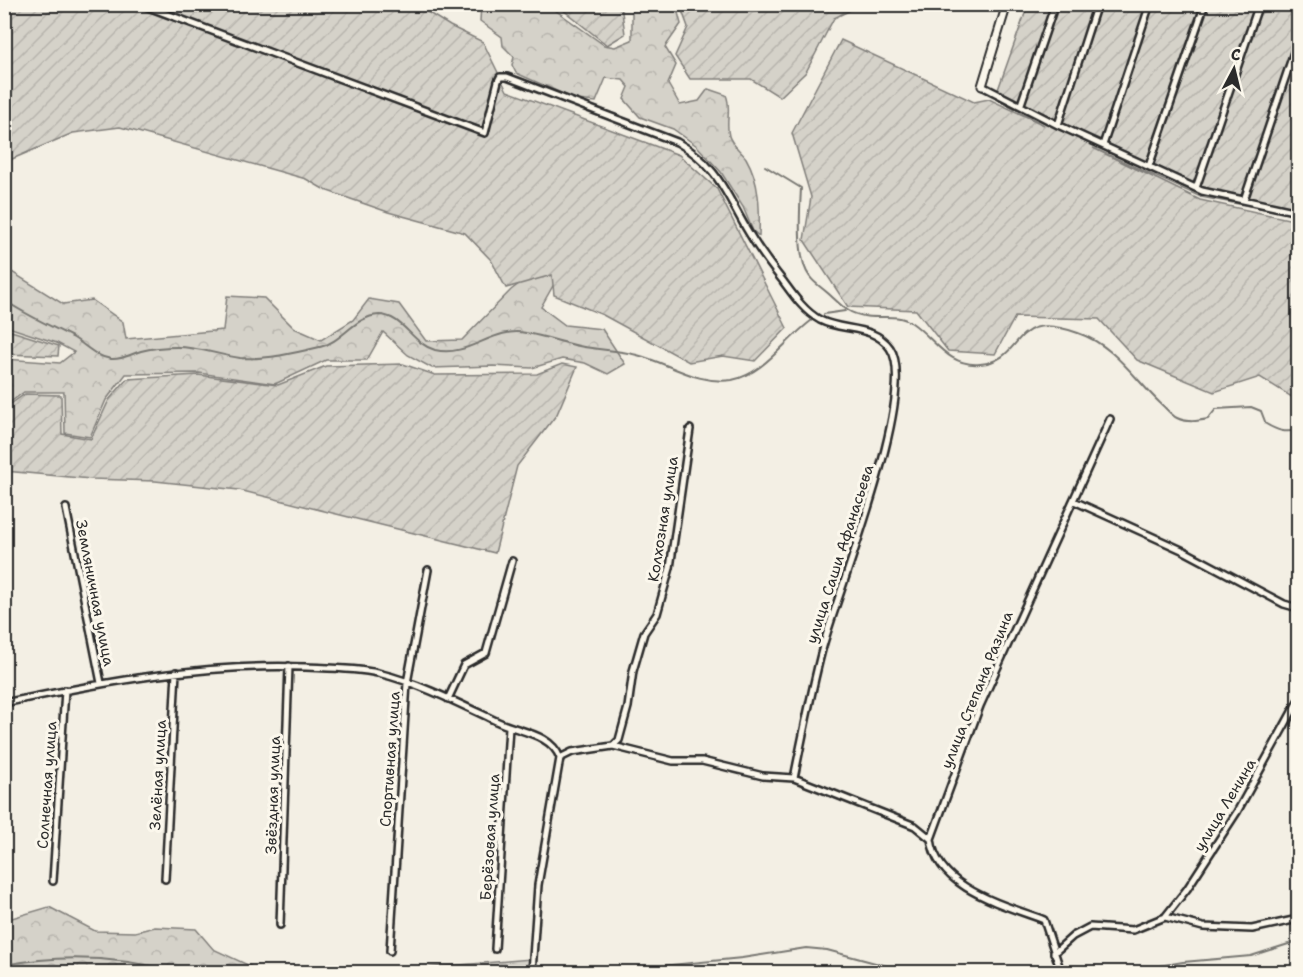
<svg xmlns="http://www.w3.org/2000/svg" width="1303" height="977" font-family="'Shantell Sans',sans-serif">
<defs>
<pattern id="forest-crowns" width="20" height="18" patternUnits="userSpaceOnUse" patternTransform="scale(1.5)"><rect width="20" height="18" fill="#d5d2c9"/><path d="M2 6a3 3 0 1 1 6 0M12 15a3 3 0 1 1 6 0" fill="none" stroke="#b7b4ad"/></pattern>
<pattern id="garden-furrows" width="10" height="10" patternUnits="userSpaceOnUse" patternTransform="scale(1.5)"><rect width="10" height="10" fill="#d5d2c9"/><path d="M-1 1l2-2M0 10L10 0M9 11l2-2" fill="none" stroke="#b7b4ad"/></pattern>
</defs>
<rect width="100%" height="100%" fill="#f3efe4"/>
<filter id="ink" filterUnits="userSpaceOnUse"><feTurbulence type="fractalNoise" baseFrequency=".0167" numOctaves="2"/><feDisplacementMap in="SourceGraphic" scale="12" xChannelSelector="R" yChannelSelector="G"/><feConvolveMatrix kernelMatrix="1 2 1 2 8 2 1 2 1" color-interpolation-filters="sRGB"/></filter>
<g filter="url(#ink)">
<path fill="url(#forest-crowns)" stroke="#807e7a" stroke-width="1.5" d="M481 5H548L604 45 615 47 632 40V5H676L681 24 665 47 676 65 668 84 680 105 699 101 708 89 726 95C732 109 725 121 729 136 731 144 741 151 746 158 760 182 760 210 759 236L753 231 743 207 721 172 697 146 673 129 640 117 624 99 629 87 623 80 606 78 596 102 577 100 516 73 512 65 514 57 503 46 502 37 480 21Z
M545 264 563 268 541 307 565 325 602 329 625 364 608 374 585 363 562 359 532 368 493 366 432 368 408 355 383 332 367 360H326L275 384 199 373 126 374 106 400 90 437 65 433 64 392H24L5 406V359L60 363 74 352 57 343 5 326 4 267 63 304 92 300 123 322 126 339 223 330 227 296 264 298 294 328 321 340 353 320 369 299 399 304 426 341 462 340 511 290Z
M49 907 95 931 135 932 155 927 196 929 213 949 263 972H5V920Z
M531 959 529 972H396L399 970Z"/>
<path fill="url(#garden-furrows)" stroke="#807e7a" stroke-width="1.5" d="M5 5H416L450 26 483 42 507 91 679 155 717 189 787 328 755 361 723 356 689 362 603 315 554 295 552 275 506 288 491 260 465 233 388 212 325 190 306 179 120 127 73 133 5 162Z
M557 5H621L625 34 607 45Z
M680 5V4L861 5 834 18 806 72 780 97 751 79H690L675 56 688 27Z
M1028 5H1298V215L1201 197 1093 148 1200 200 1298 221V401L1260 377 1214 392 1137 360 1099 319 1015 317 995 354 948 351 916 310 848 307 804 240 811 197 792 133 841 40 974 102 989 99 1044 125 995 98Z
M5 329 59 346 58 356 5 354Z
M403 364 435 375 537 374 562 364 577 367 557 414 517 466 495 553 239 490 155 481 91 479 5 471V408L25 394 61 395 62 434 91 439 109 400 127 379 198 375 278 385 326 366Z"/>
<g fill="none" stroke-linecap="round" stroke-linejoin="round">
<path stroke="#787772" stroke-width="2" d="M765 166 801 188C800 210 796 260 810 277 815 284 824 289 830 295 842 306 847 313 864 316 880 319 897 313 912 323 935 339 948 367 980 364 1027 360 1008 308 1078 333 1114 345 1134 378 1160 403 1165 407 1171 415 1177 418 1187 423 1198 421 1208 419L1216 409 1251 407 1261 411 1266 424C1278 431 1285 433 1298 430
M4 300C26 315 49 325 72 337 86 345 94 356 111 359 122 360 131 354 141 351 152 348 166 347 177 347 199 347 218 355 240 358 266 360 295 353 320 347 342 342 355 316 379 315 403 315 412 344 435 350 469 358 493 326 526 333 544 336 561 342 579 346 598 350 618 350 637 355 669 363 697 385 732 380 765 374 788 336 815 318
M824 314 845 311
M4 965C61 954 121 957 176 972
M600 972 742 958 806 948 827 950 909 972
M1123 972 1183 962 1251 956 1298 941"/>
<g stroke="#2b2b2b" stroke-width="10">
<path id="minor" d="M140 4 485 133 498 81 500 77H507L677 142C719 166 726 195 749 233 759 250 771 266 783 281 794 296 804 311 820 320 843 332 873 324 890 348 920 391 836 595 822 650 811 692 803 735 794 778
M982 86 1058 125 1202 191 1298 212
M1021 104 1055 4
M1058 125 1097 4
M1103 145 1150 4
M1149 166 1205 4
M1196 188 1259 4
M1244 200 1298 40
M1295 211 1298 201
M1074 501 1184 551 1284 604 1298 608
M66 508 101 683
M448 699 464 665 486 653 512 561
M4 703C105 682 203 663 306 667 330 668 355 668 378 673 419 683 458 703 496 721 518 732 551 733 560 758L572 752 613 746 673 761H702L763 776 794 778 915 826 931 839
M613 746 619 740 628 707 633 671 644 633 657 614 670 568 690 429
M165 879 176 672
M53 881 65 690
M1165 917 1203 927 1252 929 1298 919
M280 925 289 666
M495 949 509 727
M390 951 407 683 428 570
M1054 953 1073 936 1090 927 1133 930 1165 917 1187 889 1237 812 1298 701
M532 972 538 885 560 758
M1061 972 1044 920C1005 905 937 889 931 839L980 706 1110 419"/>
</g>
<g stroke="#2b2b2b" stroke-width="11">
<path id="tertiary" d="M982 86 1007 4"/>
</g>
<use href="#minor" stroke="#fbf7ec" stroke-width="5"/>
<use href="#tertiary" stroke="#fbf7ec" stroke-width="7"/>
</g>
</g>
<g text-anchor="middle" stroke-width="6" stroke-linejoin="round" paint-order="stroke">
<g font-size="15" fill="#2b2b2b" stroke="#fbf7ec">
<text transform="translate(663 519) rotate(-81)" y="5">Колхозная улица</text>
<text transform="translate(840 554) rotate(-72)" y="5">улица Саши Афанасьева</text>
<text transform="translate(95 593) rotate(79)" y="5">Земляничная улица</text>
<text transform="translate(977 690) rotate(-68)" y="5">улица Степана Разина</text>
<text transform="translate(390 759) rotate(-86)" y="5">Спортивная улица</text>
<text transform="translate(158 775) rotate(-87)" y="5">Зелёная улица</text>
<text transform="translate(47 785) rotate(-86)" y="5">Солнечная улица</text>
<text transform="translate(273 795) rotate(-88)" y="5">Звёздная улица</text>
<text transform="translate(1225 805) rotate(-59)" y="5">улица Ленина</text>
<text transform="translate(490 837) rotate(-86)" y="5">Берёзовая улица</text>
</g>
</g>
<rect width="1303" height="977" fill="none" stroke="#fbf7ec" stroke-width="24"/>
<rect x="12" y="12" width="1279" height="953" fill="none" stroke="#2b2b2b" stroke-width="2" filter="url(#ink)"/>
<g transform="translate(1234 69) rotate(7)" stroke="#fbf7ec" stroke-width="4.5" paint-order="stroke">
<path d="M0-4.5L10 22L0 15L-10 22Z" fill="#2b2b2b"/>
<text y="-9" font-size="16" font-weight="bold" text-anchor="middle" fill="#2b2b2b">С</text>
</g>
</svg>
